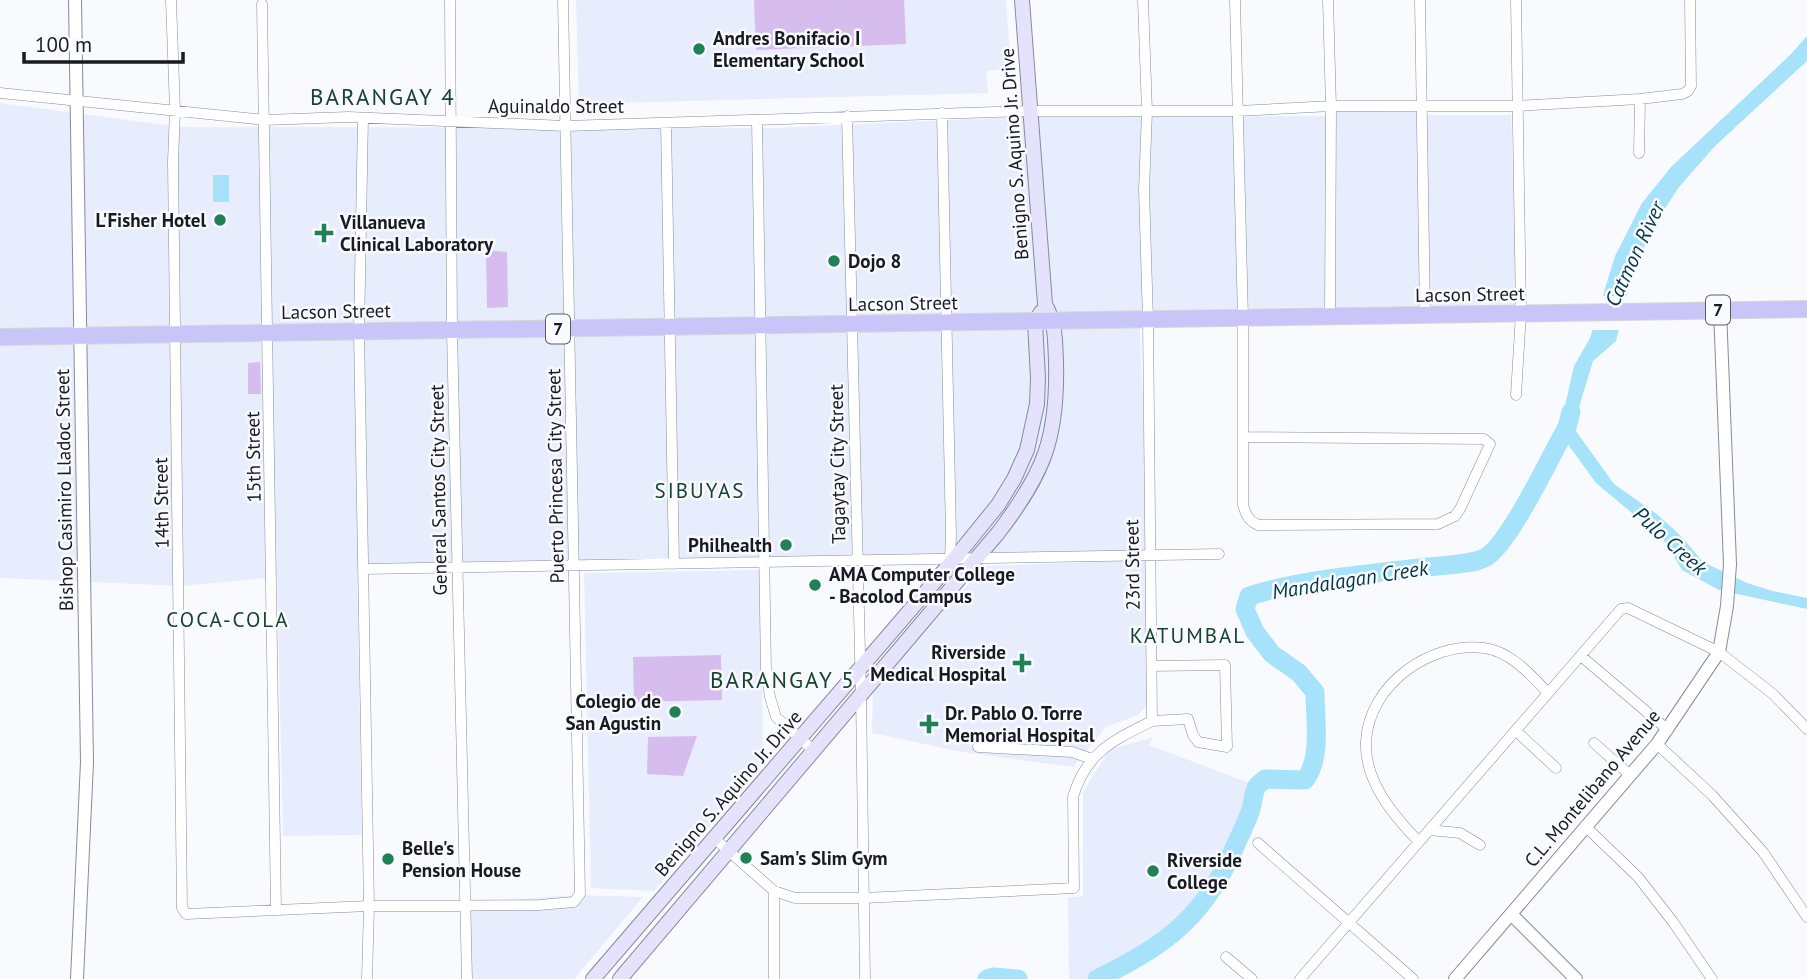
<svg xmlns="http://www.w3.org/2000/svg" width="1807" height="979" font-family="'PT Sans',sans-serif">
<rect width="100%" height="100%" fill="#f9fafe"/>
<path fill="#e7edfd" d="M576 0H1006L1011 69 986 71 988 93 579 104Z
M0 103 181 127 772 128 1018 117 1334 116 1335 110 1420 112V115H1511L1519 304 1139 310 1149 555 357 570 362 835 283 836 277 577 181 586 0 578Z
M1145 560 1149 687 1146 706 1138 715 1106 727 1073 767 962 752 872 733 873 690 915 640 986 566Z
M761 570 763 762 654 891 591 888 584 573Z
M1153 737 1149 745 1257 786 1250 814 1234 850 1211 892 1192 917 1165 941 1130 963 1097 979H1069L1068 898 1083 896V792L1109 750Z
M575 895 643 897 574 979H468V903Z"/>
<path fill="#d7bded" d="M754 0H904L906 44 756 50Z
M486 250 507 252 508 307 487 308Z
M260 362 261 394H248V363Z
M721 655 722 700 634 702 633 657Z
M697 736 683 776 647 774 648 737Z"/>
<path fill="#a6e3fa" d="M1807 36V61L1715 146 1679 187 1660 216 1634 266 1616 341 1593 361 1573 427 1614 484 1658 515 1682 537 1703 562 1747 583 1773 591 1807 598V609L1719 590 1682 570 1663 539 1596 483 1559 432 1574 366 1590 338 1615 256 1642 203 1672 166 1790 55Z
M213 175H229V202H213Z"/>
<path fill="#f9fafe" d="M1599 296H1630L1622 330H1589Z"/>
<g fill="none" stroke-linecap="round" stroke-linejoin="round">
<path stroke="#a6e3fa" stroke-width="19" d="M987 979 993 977 1018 979
M1097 979C1168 944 1205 917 1237 842 1241 833 1246 823 1250 812 1253 805 1253 793 1257 786 1258 785 1264 780 1265 779L1305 780C1322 758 1315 719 1315 692L1299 673 1272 654 1255 632 1245 609 1249 596C1303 579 1362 575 1418 568 1433 566 1474 565 1486 557 1510 543 1551 455 1567 427L1571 412"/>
<g stroke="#848c9c" stroke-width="11">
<path id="minor" d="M171 0 175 110 173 162 182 908 186 914 369 906 539 905 574 902 580 894 563 0
M450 0 452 331 467 979
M1235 0 1243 319V505C1246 515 1248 520 1258 525L1438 524 1455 516 1460 509 1490 444 1484 439 1243 437
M1328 0 1331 106 1330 318
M1420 0 1425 315
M1516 0 1521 313 1516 395
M262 4 276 910
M0 93 265 120 348 117 566 126 1029 111H1237L1331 106H1517L1640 99 1682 94 1688 91 1691 86 1690 0
M942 113 951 535 950 558
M847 116 861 695 865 979
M363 118 359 332 369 906 367 979
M757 120 766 670 770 697 776 717 814 751
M666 123 674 564
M1639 153 1640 99
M363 569 1219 554
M1581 656 1668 730
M1152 666 1225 665 1227 747 1198 742 1193 735 1188 719 1152 721
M1516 731 1556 768
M1594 743 1630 775
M1657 744 1712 795 1763 852 1807 917
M978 747 1072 752 1092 759
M1585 826 1638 877 1673 922 1712 979
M1429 830 1460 833 1480 845
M714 838 774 891 795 898H863L1074 888 1073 797C1086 752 1114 740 1152 721L1148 320 1144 190 1147 111 1143 0
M1419 842C1393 815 1364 781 1366 741 1369 685 1430 641 1484 648 1510 651 1531 675 1548 693
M1258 843 1413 979
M1226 957 1252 979
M774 979V891
M1300 979 1621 609 1628 608 1719 652 1773 694 1807 729"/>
</g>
<g stroke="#848c9c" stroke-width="14">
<path id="tertiary" d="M75 0 87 762 77 979
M1512 915 1576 979
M1455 979 1657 744 1719 652 1727 606 1730 564 1720 310"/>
</g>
<g stroke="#848c9c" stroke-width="16">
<path id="secondary" d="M593 979 955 558 998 505 1014 479 1027 450 1037 404 1038 378 1035 322 1041 312
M620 979 998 533C1044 473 1058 438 1056 362 1055 339 1056 325 1045 304L1022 0"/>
</g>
<g stroke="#d5d6d7" stroke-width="18">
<path id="primary" d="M0 337 1807 309"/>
</g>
<use href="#minor" stroke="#fff" stroke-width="10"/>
<use href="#tertiary" stroke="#fff" stroke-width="12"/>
<use href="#secondary" stroke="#e5e2fc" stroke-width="14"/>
<use href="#primary" stroke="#cac5f9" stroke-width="16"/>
</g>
<g fill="#208058" stroke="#f9fafe" stroke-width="2.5">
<circle cx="699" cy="49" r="7"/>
<circle cx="220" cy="220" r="7"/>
<path d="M320.5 222.5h7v7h7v7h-7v7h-7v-7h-7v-7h7z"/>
<circle cx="834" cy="261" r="7"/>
<circle cx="786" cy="545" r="7"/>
<circle cx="815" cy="585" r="7"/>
<path d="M1018.5 652.5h7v7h7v7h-7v7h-7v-7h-7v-7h7z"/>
<circle cx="675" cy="712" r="7"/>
<path d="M925.5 713.5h7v7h7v7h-7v7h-7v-7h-7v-7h7z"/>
<circle cx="746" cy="858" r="7"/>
<circle cx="388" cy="859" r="7"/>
<circle cx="1153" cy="871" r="7"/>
</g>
<g text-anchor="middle" stroke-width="5" stroke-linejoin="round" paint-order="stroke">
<g fill="#f9fafe" stroke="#5b5d63" stroke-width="2">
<rect x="1706" y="295.5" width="24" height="29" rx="5"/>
<rect x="546" y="314.5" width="24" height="29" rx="5"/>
</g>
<g font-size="18" font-weight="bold" fill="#171a20">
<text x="1718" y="316">7</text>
<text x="558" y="335">7</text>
</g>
<g font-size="19" font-weight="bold" fill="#171a20" stroke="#f9fafe" text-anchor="start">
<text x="713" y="45">Andres Bonifacio I<tspan x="713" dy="22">Elementary School</tspan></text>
<text x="206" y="227" text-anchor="end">L'Fisher Hotel</text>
<text x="340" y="229">Villanueva<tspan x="340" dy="22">Clinical Laboratory</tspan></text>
<text x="848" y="268">Dojo 8</text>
<text x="772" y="552" text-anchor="end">Philhealth</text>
<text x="829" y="581">AMA Computer College<tspan x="829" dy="22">- Bacolod Campus</tspan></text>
<text x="1006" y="659" text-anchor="end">Riverside<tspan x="1006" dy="22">Medical Hospital</tspan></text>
<text x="661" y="708" text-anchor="end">Colegio de<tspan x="661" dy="22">San Agustin</tspan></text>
<text x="945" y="720">Dr. Pablo O. Torre<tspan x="945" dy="22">Memorial Hospital</tspan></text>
<text x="402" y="855">Belle's<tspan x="402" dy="22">Pension House</tspan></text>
<text x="760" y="865">Sam's Slim Gym</text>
<text x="1167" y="867">Riverside<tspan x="1167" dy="22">College</tspan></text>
</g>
<g font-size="19" fill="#171a20" stroke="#f9fafe">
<text x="556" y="113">Aguinaldo Street</text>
<text transform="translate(1014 154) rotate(-94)" y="7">Benigno S. Aquino Jr. Drive</text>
<text transform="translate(1470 294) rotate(-1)" y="7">Lacson Street</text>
<text transform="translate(903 303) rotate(-1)" y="7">Lacson Street</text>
<text transform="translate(336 311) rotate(-1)" y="7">Lacson Street</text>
<text transform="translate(253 457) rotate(-91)" y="7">15th Street</text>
<text transform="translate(837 464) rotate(-91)" y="7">Tagaytay City Street</text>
<text transform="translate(555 476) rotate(-91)" y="7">Puerto Princesa City Street</text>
<text transform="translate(64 490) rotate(-91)" y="7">Bishop Casimiro Lladoc Street</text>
<text transform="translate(438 490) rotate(-91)" y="7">General Santos City Street</text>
<text transform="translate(161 503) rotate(-91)" y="7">14th Street</text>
<text transform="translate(1132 565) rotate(-91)" y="7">23rd Street</text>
<text transform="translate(1592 788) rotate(-50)" y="7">C.L. Montelibano Avenue</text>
<text transform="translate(728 793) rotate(-49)" y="7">Benigno S. Aquino Jr. Drive</text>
</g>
<g font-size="21" font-style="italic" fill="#033848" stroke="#f9fafe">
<text transform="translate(1635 254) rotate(-65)" y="7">Catmon River</text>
<text transform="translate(1670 541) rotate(42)" y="7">Pulo Creek</text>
<text transform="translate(1350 580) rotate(-9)" y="7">Mandalagan Creek</text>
</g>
<g font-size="21" letter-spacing="2" fill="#18432f" stroke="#f9fafe">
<text x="700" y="498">SIBUYAS</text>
<text x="228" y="627">COCA-COLA</text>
<text x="1188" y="643">KATUMBAL</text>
</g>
<g font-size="23" letter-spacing="2" fill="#18432f" stroke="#f9fafe">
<text x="383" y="105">BARANGAY 4</text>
<text x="783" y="688">BARANGAY 5</text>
</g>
</g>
<path d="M24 52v10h159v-10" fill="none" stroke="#171a20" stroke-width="3.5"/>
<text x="35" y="52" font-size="21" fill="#171a20" stroke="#f9fafe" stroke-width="5" paint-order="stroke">100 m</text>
</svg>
